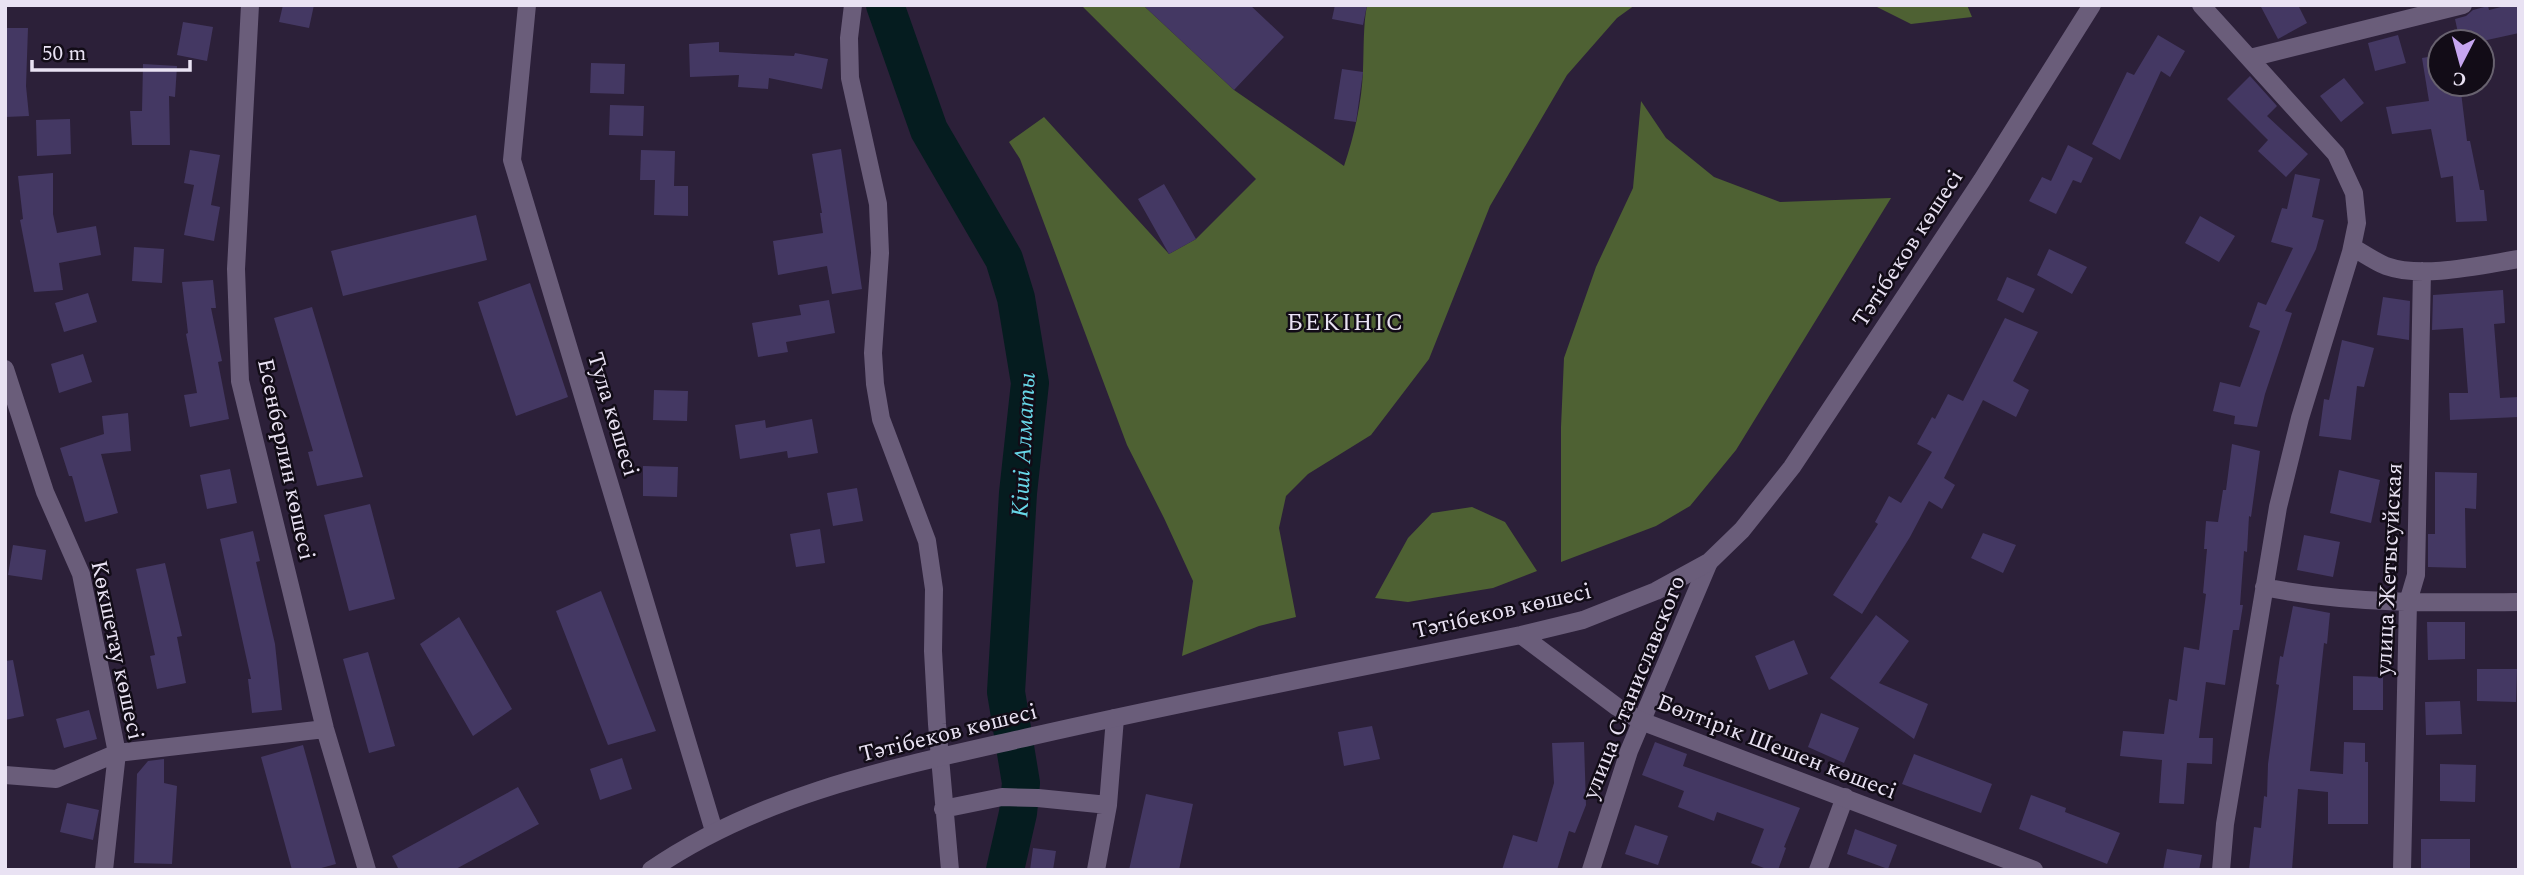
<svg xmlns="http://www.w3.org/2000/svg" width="2524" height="875" font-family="Spectral,serif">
<rect width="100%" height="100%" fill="#2c2039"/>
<path fill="#4e6133" d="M1081 5H1143L1234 90 1344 166C1354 137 1362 102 1363 70 1364 48 1363 27 1367 5H1635L1617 18 1567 75 1490 206 1429 359 1371 435 1308 474 1286 496 1279 528 1296 617 1259 626 1182 656 1193 581 1164 518 1127 445 1020 159 1009 142 1044 117 1169 254 1196 239 1256 179Z
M1873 5H1967L1972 17 1911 24Z
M1641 101 1666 138 1714 177 1780 202 1891 198 1736 450 1690 506 1656 526 1561 562V427L1564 358 1596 267 1633 188Z
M1472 507 1505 522 1537 571 1493 588 1408 602 1375 598 1408 538 1432 513Z"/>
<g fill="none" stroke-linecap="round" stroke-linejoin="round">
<path stroke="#051c1f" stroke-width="38" d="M885 5 929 130 1004 259 1016 298 1030 383 1018 493 1006 692 1021 783 1018 813 1005 870"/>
</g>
<path fill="#443863" d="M283 5H314L309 28 279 22Z
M1143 5H1250L1284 37 1234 90Z
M1335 5H1367L1363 25 1332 19Z
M2260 5H2298L2307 23 2278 39Z
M2509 5H2519V33L2478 42H2460L2455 19 2466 16 2473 10 2488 6 2489 10Z
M183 22 213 27 207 61 177 55Z
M5 28H28L26 86 29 116 5 117Z
M2158 35 2185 51 2170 77 2161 71 2120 160 2092 144 2127 72 2134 75Z
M2398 35 2406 63 2375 71 2368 43Z
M719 42V52L794 56 795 53 828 59 822 89 769 78 768 89 738 87 739 75 690 77 689 44Z
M2440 55V84H2460L2467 141H2470L2480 190H2484L2487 221 2456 222 2453 176 2441 178 2431 129 2392 134 2386 107 2429 101 2422 58Z
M591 63 625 64 624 94 590 93Z
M143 64 177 66 175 97 169 96 170 145H132L130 111H142Z
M1342 69 1363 72 1356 122 1334 119Z
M2250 76 2277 106 2267 116 2308 154 2286 177 2258 151 2268 140 2227 99Z
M2344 78 2364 103 2341 122 2320 96Z
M610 105 644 106 643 136 609 135Z
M70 119 71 154 37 156 36 120Z
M2068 145 2093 158 2081 183 2073 180 2056 214 2029 201 2042 177 2051 181Z
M841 149 862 289 832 294 827 266 778 275 773 241 823 233 820 213H822L812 154Z
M190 150 220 155 211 205 220 207 214 241 184 235 194 185 184 183Z
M641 150 675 151 674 186H688V216L654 215 655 180H640Z
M53 173V214L57 233 96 226 101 255 59 263 63 290 34 292 20 220 23 219 18 176Z
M2295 174 2320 179 2312 217 2324 220 2316 249 2285 311 2292 313 2265 394 2257 427 2234 424 2235 416 2213 411 2220 382 2240 387 2260 331 2249 327 2258 302 2266 305 2293 248 2271 242 2282 208 2287 209Z
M1164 184 1196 239 1169 254 1138 199Z
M476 215 487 260 343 296 331 251Z
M2200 216 2235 236 2219 262 2185 243Z
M134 247 164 249 162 283 132 281Z
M2049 249 2087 267 2072 294 2037 275Z
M2007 277 2035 289 2023 313 1997 300Z
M213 280 216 308H211L222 361 218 362 229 419 190 427 184 395 197 393 186 334 188 333 182 282Z
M530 283 568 397 516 416 478 302Z
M2503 290 2505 323 2494 324 2500 398 2519 397V417L2450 420 2449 393H2468L2463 328 2432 330 2433 295Z
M88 293 97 322 64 332 55 303Z
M2383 297 2410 301 2409 340 2377 335Z
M829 300 835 333 786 342 788 352 758 357 752 323 801 315 799 305Z
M312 307 363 477 317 486 308 452 313 451 274 318Z
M2005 318 2038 332 2013 381 2029 390 2016 417 1983 400 1944 478 1955 485 1942 509 1929 501 1910 537 1862 614 1833 595 1878 524 1875 522 1889 496 1901 503 1932 452 1917 444 1932 417 1935 419 1948 394 1963 401Z
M2342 340 2374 348 2364 387 2357 386 2351 440 2319 436 2324 399 2329 400Z
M83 354 92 382 59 393 51 364Z
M654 390 688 391 687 421 653 420Z
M128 413 131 451 101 454 118 513 85 522 72 476H69L60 448 104 434 102 416Z
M812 419 818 453 788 458 787 451 740 459 735 425 765 420 766 428Z
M2232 444 2260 451 2251 517 2249 516 2247 552 2244 551 2240 605H2243L2239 630H2233L2225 685 2206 682 2199 738H2213L2212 764 2187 763 2184 804 2159 803 2162 760 2120 756 2123 731 2164 734 2169 699 2177 701 2184 647 2199 650 2206 594 2203 593 2207 549H2204L2206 521 2218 522 2223 490H2226Z
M643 466 678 467 677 497 643 496Z
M230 469 237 503 207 509 200 475Z
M2339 470 2380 480 2371 523 2330 513Z
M2435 472 2477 473 2476 509 2465 508 2466 568 2428 567V534H2435Z
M857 488 863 521 833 526 827 493Z
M370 504 395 599 349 611 324 515Z
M820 529 825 563 796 567 790 534Z
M253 531 260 561 256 562 275 644 282 710 252 713 248 679H251L220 539Z
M1983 533 2016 545 2003 573 1971 558Z
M2304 535 2340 542 2333 577 2297 570Z
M13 545 46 550 42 580 8 575Z
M165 563 182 636 177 637 186 683 157 689 150 656 155 655 136 569Z
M601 591 656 731 608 745 556 611Z
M2293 606 2330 613 2327 644 2324 643 2310 771 2343 774 2344 742 2365 743V762H2368V824H2328V792L2298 789 2292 870H2249L2254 827 2261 828 2264 796 2267 797 2268 764 2279 685 2276 684 2280 656 2283 657Z
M1876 615 1909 641 1879 683 1928 704 1914 739 1830 678Z
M459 617 512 709 473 736 420 644Z
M2427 622H2465V659L2428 660Z
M1794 640 1808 674 1769 690 1755 656Z
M368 652 395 746 369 753 343 659Z
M13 660 24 716 5 720V661Z
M2477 669H2517L2516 702 2477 701Z
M2353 676 2383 677V710H2353Z
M2460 701 2462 734 2426 735 2425 702Z
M89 710 97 739 64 748 56 719Z
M1821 713 1859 728 1844 763 1808 747Z
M1372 726 1380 759 1344 766 1338 732Z
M1584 742 1586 805 1575 833 1569 831 1557 870H1502L1513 835 1537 842 1554 783 1552 743Z
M1655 742 1687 754 1683 766 1800 808 1784 847 1786 848 1778 870H1769L1751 863 1764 829 1717 812 1714 821 1678 807 1684 791 1642 775Z
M303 745 336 864 314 870H292L261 757Z
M1914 754 1992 784 1981 813 1902 784Z
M622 758 632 789 600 800 590 769Z
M164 759V783L177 786 172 864 134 863 137 774 148 761Z
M2440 764 2476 765 2475 802 2440 801Z
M518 787 539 824 454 870H399L392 856Z
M1146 794 1193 804 1179 870H1129Z
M2031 795 2066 808 2065 812 2120 833 2107 864 2019 829Z
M67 803 99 810 93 840 60 832Z
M1635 825 1668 836 1658 865 1625 854Z
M1855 829 1897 845 1888 869 1847 854Z
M2421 839H2470V870H2421Z
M1033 848 1056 851 1053 870H1030Z
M2167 849 2202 855 2199 870H2163Z"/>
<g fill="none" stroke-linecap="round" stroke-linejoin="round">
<path stroke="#6a5d7a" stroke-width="18" d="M250 5 236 269 240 381 325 729 367 870
M527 5 512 160 714 831
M853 5 849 38 850 78 878 204 880 253 873 353 875 384 881 419 927 541 934 589 933 651 937 724 950 870
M2201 5 2336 154 2354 193 2357 223 2351 252 2300 418 2278 507 2225 824 2221 870
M2250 58 2463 5
M2352 247C2363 253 2374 261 2386 266 2423 279 2481 265 2519 259
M5 369 45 492 81 574 117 753 104 870
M2264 587C2347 604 2434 603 2519 602
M5 775 56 779 117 753 325 729
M943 809 1002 797 1038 798 1108 805
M1096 870 1108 805 1115 718
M1591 870 1629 751 1709 562
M1818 870 1845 797
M2402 870 2408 602 2416 575 2422 271"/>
<path stroke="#6a5d7a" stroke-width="18" d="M1521 635 1617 707 1641 721 2034 870
M651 870C764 792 902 766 1033 736 1195 699 1358 668 1521 635L1583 620 1656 591 1709 562 1742 530 1792 467 1982 180 2092 5"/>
</g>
<g text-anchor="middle" stroke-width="5" stroke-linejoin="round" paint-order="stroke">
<g font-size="23" fill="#e9e2f3" stroke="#120c17">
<text transform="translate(1907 248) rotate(-57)" y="8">Тәтібеков көшесі</text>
<text transform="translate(614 414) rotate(73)" y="8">Тула көшесі</text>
<text transform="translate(287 459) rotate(78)" y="8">Есенберлин көшесі</text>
<text transform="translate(2388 569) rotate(-87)" y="8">улица Жетысуйская</text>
<text transform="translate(1502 610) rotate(-13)" y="8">Тәтібеков көшесі</text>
<text transform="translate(118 650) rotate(78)" y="8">Көкшетау көшесі</text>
<text transform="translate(1633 687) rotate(-68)" y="8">улица Станиславского</text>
<text transform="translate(948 732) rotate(-14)" y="8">Тәтібеков көшесі</text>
<text transform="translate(1777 746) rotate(21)" y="8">Бөлтірік Шешен көшесі</text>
</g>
<g font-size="24" letter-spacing="2" fill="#e9e2f3" stroke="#120c17">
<text x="1346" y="330">БЕКІНІС</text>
</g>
<g font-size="24" font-style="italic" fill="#68d6e7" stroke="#120c17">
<text transform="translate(1023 445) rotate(-87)" y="8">Кіші Алматы</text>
</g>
</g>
<rect width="2524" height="875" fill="none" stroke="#e9e2f3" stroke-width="14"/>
<g transform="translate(2461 63) rotate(186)"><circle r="33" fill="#120c17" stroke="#68626f" stroke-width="2"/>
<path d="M0-5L12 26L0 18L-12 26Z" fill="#c6a6f0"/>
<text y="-10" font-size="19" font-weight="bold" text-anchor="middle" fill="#e9e2f3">С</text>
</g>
<path d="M32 60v10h158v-10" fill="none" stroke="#e9e2f3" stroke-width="3.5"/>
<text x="42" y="60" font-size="21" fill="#e9e2f3" stroke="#120c17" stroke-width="5" paint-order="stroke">50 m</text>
</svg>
